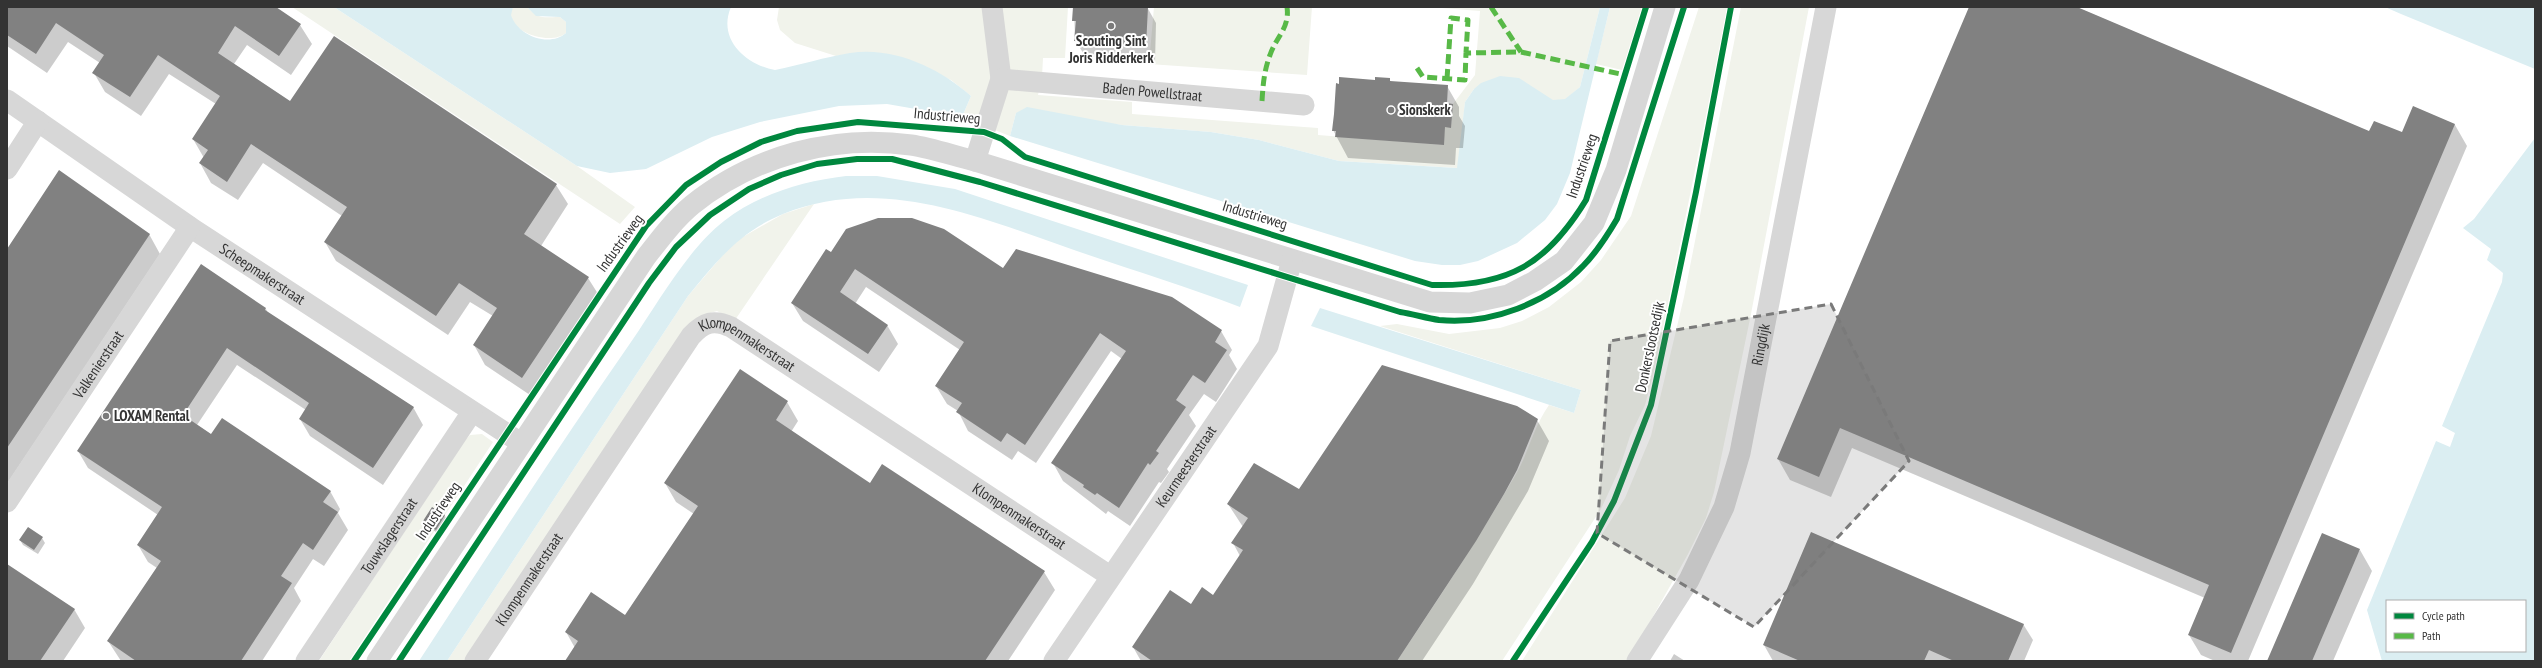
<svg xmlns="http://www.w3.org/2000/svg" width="2542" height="668" font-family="'PT Sans Narrow',sans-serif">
<rect width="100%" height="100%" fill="#fff"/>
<path fill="#f1f3eb" d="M292 7H334L577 166 635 207 620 224Z
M513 7H527C540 20 543 17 560 17L566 22V33C550 47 500 30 513 7Z
M779 7H1068L1065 58H1043L1042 77 1038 95 1132 102V114L1318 128V135L1443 145 1445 127H1451L1453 104 1475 75 1480 11 1429 7H1600L1580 87 1565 100H1553L1474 89 1465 102 1458 168 1339 161 1259 140 1211 132 1122 125 1016 113 1010 136 962 117 971 96 951 80 906 59 868 52 836 56 795 43 780 30 777 20Z
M1154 7H1312L1307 75 1149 64Z
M1610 7H1643L1622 70 1596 64Z
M1699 7H1728L1655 368 1645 405 1630 436 1619 470 1601 509 1502 661H1397C1438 600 1478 539 1515 476 1529 452 1533 428 1549 405L1574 413 1581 390 1380 326 1397 324 1449 334 1500 328 1522 321 1549 307 1581 282 1601 260 1631 216Z
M1741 7H1809L1751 314 1714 492 1706 518 1688 554 1628 661H1522L1625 498 1651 436 1684 297Z
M814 204 735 320 717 311 706 314 468 661H447L688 296 734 242 783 214Z
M482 434 493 442 349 661H319L464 441 470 435Z"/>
<path fill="#dbeef2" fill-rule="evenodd" d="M334 7H513L511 15C517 35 549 48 566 33V22L560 17 536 16 527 7H731C717 39 746 65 775 70 800 65 825 57 850 53 893 46 940 68 971 96L962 117 887 104 839 106 760 122 712 137 646 169 610 173 577 166Z
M1600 7H1610L1570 173 1557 204 1545 220 1517 243 1478 261 1460 265H1442L1415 261 1010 136 1016 113 1027 107 1122 125 1211 132 1259 140 1339 161 1457 168 1465 102 1474 89 1481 83 1500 76 1519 78 1553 100 1565 99 1580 87Z
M2385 7H2535V69L2401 14Z
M2535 138V661H2382L2367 610 2436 441 2450 447 2455 433 2442 426 2502 282 2503 273 2487 260 2491 249 2463 228 2474 219ZM2387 601H2525V651H2387Z
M846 176H877L955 189 1248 285 1240 307C1185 286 1129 269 1074 250 981 218 882 174 783 214 739 232 717 261 688 296L447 661H419C489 554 558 447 631 342 658 303 687 250 724 221 759 194 803 181 846 176Z
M1320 308 1581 390 1574 413 1311 326Z"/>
<path fill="#0003" d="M7 7H274L300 25 312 44 291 75 247 45 234 64 291 102 556 185 568 204 541 246 588 278 600 297 533 397 485 365 474 345 493 316 470 302 448 335 336 261 325 242 342 216 263 163 238 200 211 183 200 163 204 158 193 139 216 104 169 74 141 116 105 92 94 73 100 63 68 42 47 73 7 46Z
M1074 7H1147L1156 23 1155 62 1085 56 1075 40Z
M1970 7H2076L2370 133 2402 134 2414 108 2455 125 2467 146 2248 661H2215L2201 655 2189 635 2205 598 1852 448 1831 497 1790 480 1778 459Z
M1389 79 1391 82 1447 86 1459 107V116L1465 126 1463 148H1456L1455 165 1348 158 1333 130 1376 81Z
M149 234 160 254 7 484V251Z
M832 253 1003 270 1221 331 1232 350 1229 355 1237 369 1216 402 1204 394 1189 415 1196 426 1167 469 1169 472 1161 483 1159 482 1130 526 1108 511 1106 514 1063 481 1053 463 1122 359 1111 351 1036 463 1018 451 1012 460 968 431 958 411 947 404 936 386 960 350 866 287 855 304 887 325 898 344 879 372 803 321 792 303Z
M266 309 268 313 413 407 423 425 383 485 310 436 300 419 306 410 237 365 197 425 212 435 330 491 340 509 338 513 348 530 324 566 313 559 294 588 301 601 262 661H121L108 641 157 568 148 562 138 545 158 515 88 468 78 451Z
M787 402 798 421 791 432 870 484 1044 572 1055 590 1008 661H567L575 648 566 632 626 616 694 514 676 502 665 483Z
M1537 420 1549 441 1528 491 1473 584 1422 661H1141L1133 647 1191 605 1214 596 1240 556 1233 543 1243 527 1228 504 1300 491Z
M433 508 445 516 448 521 439 534 427 526 424 521Z
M42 538 45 543 38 554 23 545 20 540Z
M2360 550 2372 571 2333 661H2268Z
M7 565 74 609 85 628 63 661H7Z
M2023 624 2033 640 2024 661H1773L1764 645Z
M1674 654 1685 661H1670Z"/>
<path fill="#818181" d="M7 7H276L301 24 279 56 235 26 218 53 290 101 334 36 557 184 524 234 589 277 522 378 473 345 497 308 459 283 436 316 324 242 347 207 251 144 227 182 199 163 208 150 192 139 220 96 158 55 130 97 92 73 104 55 56 23 36 54 7 35Z
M1073 7H1148L1146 46 1074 41 1076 21H1072Z
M1969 7H2077L2369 131 2374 121 2402 132 2413 106 2455 124 2231 653 2188 635 2209 585 1911 458 1840 428 1819 477 1777 459Z
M1339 77 1375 80V77L1390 78V81L1448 85 1447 103 1453 104 1451 128 1445 127 1444 145 1335 137 1336 131H1332L1334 114 1336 83 1339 84Z
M59 170 150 234 7 448V249Z
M878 218H912L944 229 1003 268 1016 249 1172 297 1222 330 1215 342 1227 350 1205 383 1193 375 1176 400 1186 407 1156 451 1159 453 1150 465 1148 463 1119 508 1097 493 1095 495 1083 487 1084 485 1051 463 1126 351 1100 333 1025 445 1007 433 1001 442 956 412 962 403 935 386 964 342 855 269 840 292 888 325 868 354 791 303 826 249 831 252 846 229Z
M201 264 266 308 265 310 414 407 373 468 299 419 309 403 227 348 183 415 211 434 222 418 331 491 323 502 338 512 313 550 303 543 281 576 292 583 241 661H136L107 641 161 561 137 545 162 507 77 451Z
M1382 365 1517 406 1538 419 1517 470 1504 494 1476 541 1397 661H1152L1132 647 1170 590 1191 604 1202 587 1213 595 1243 550 1231 543 1248 518 1227 504 1254 463 1299 489Z
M740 369 788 401 776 420 840 463 870 483 882 464 1045 571 985 661H565L578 641 565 632 591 592 625 615 698 506 664 483Z
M432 507 445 515 436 530 423 521Z
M28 527 43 537 34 550 19 540Z
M1811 532 2024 624 2008 661H1954L1929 650 1924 661H1800L1763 645Z
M2322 533 2360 549 2312 661H2267Z
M7 564 75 609 40 661H7Z"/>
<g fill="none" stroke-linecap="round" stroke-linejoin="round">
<g stroke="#d7d7d7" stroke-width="21">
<path d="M992 7 1001 79"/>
<path id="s1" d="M7 100 190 227 521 443"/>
<path id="s2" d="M975 161 1001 79 1304 105"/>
<path d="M7 169 38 121"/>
<path id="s3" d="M7 502 190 227"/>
<path id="s4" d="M306 661 472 412"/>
<path d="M377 661 646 257C660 239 674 220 692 205 753 156 834 134 911 145 932 148 954 156 975 161L1430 302 1470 303 1508 295 1535 281 1564 261 1594 223 1616 170 1665 7"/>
<path id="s5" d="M475 661 691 336C704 322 714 319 731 327L1110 576"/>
<path id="s6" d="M1054 661 1268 346 1292 260"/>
<path id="s7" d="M1637 661 1689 580 1724 507 1740 453 1826 7"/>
</g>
<path stroke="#58b947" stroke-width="5" stroke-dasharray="10 5" stroke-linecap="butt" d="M1491 7 1521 52
M1417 68 1423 77 1465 80 1466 53 1521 52 1625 75
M1447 79 1451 18 1468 20 1466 53
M1262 101C1263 85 1264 71 1270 55 1276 37 1290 28 1287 7"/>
<g stroke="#fff" stroke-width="8">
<path id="cycleway" d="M354 661 646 226 686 185 721 162 761 142 797 131 858 122 984 132 1002 139 1025 157 1432 285C1508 287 1547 264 1586 200L1646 7
M399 661 649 283 676 247 710 215 749 189 781 175 817 164 857 159H892L980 182 1400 312C1413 314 1426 318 1439 320 1491 325 1548 303 1583 266 1597 252 1607 236 1617 219L1684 7
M1513 661 1592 542 1614 501 1651 405 1696 192 1731 7"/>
</g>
<use href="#cycleway" stroke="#00873e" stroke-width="6"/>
</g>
<path fill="#7a7a7a" fill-opacity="0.2" stroke="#7a7a7a" stroke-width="3" stroke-dasharray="8 5" stroke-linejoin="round" d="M1831 304 1909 461 1754 627 1597 533 1610 341Z"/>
<g fill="#7a7a7a" stroke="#fff" stroke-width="1.5">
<circle cx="1111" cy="26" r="4"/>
<circle cx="1391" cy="110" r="4"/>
<circle cx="106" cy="416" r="4"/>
</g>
<g text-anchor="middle" stroke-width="4" stroke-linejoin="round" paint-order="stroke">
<g font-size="15" font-weight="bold" fill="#333" stroke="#fff" text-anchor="start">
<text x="1111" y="46" text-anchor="middle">Scouting Sint<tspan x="1111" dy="17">Joris Ridderkerk</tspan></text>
<text x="1399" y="115">Sionskerk</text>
<text x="114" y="421">LOXAM Rental</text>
</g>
<g font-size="15" fill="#333" stroke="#fff">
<text dy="5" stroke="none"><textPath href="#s2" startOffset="238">Baden Powellstraat</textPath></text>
<text transform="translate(947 116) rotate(5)" y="5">Industrieweg</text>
<text transform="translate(1582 166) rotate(-71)" y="5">Industrieweg</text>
<text transform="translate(1255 215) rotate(17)" y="5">Industrieweg</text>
<text transform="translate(620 243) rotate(-54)" y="5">Industrieweg</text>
<text dy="5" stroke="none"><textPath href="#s1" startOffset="309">Scheepmakerstraat</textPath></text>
<text dy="5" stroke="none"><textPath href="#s7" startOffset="344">Ringdijk</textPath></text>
<text transform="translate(1650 347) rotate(-78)" y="5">Donkerslootsedijk</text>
<text dy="5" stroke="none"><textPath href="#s5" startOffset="456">Klompenmakerstraat</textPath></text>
<text dy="5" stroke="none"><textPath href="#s3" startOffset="165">Valkenierstraat</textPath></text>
<text dy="5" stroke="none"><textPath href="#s6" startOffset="235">Keurmeesterstraat</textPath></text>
<text transform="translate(438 511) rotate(-56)" y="5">Industrieweg</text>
<text dy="5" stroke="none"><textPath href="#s5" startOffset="780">Klompenmakerstraat</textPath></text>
<text dy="5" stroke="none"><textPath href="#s4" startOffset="150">Touwslagerstraat</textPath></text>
<text dy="5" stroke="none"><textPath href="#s5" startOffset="98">Klompenmakerstraat</textPath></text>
</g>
</g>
<rect width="2542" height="668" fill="none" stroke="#333333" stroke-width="16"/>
<rect x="2386" y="600" width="140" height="52" fill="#ffffff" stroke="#adadad"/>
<rect x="2394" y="613" width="20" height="6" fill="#00873e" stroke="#adadad"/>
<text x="2422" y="620" font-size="12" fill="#333333">Cycle path</text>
<rect x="2394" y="633" width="20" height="6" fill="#58b947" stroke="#adadad"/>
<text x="2422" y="640" font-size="12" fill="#333333">Path</text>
</svg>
